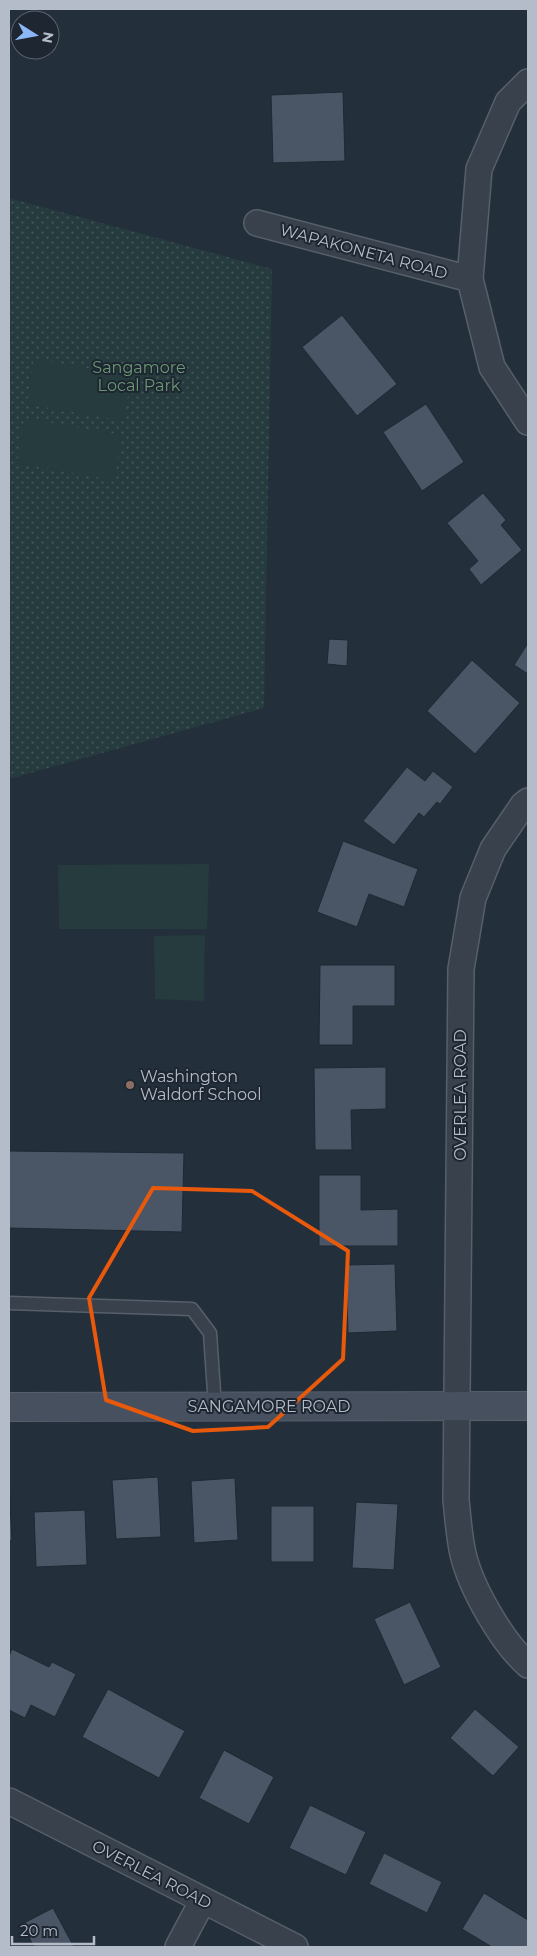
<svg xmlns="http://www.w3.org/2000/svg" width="537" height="1956" font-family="Montserrat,sans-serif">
<defs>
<pattern id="green-dots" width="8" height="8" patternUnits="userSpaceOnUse" patternTransform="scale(1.25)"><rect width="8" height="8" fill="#263b3d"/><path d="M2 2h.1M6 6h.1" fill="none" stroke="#435558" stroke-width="1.8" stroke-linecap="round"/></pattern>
</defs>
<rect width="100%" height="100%" fill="#242f3c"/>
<path fill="url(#green-dots)" d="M9 198 272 269 264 708 9 779Z"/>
<path fill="#263b3d" d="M34 359 131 376 124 421 27 404Z
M24 418 122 435 114 480 17 463Z
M209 864 207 929H59L58 865Z
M205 935 204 1001 155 999 154 936Z"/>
<path fill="#4a5665" stroke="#1f2833" d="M343 92 345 161 273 163 271 95Z
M342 315 397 384 357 416 302 347Z
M426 404 464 462 422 491 383 432Z
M483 493 506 520 501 525 522 550 481 585 469 569 478 561 447 523Z
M329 639 348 640 347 666 327 664Z
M528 643V674L514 665Z
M472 660 520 703 475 754 427 711Z
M407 767 425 781 433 771 453 787 440 804 437 802 424 817 419 813 394 845 363 821Z
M343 841 418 869 404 907 369 894 357 927 317 912Z
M320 965H395V1006H353V1045H319Z
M386 1067V1109L351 1110 352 1150H315L314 1068Z
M9 1151 184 1153 182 1232 9 1228Z
M319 1175H361V1210L398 1209V1246H319Z
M395 1264 397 1331 348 1333 346 1265Z
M158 1477 161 1537 116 1539 112 1480Z
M235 1478 238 1540 194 1543 191 1481Z
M9 1485 12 1540 9 1541Z
M356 1502 398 1504 394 1570 352 1568Z
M271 1506H314V1562H271Z
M85 1510 87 1565 36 1567 34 1512Z
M410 1602 441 1667 404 1685 374 1619Z
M12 1649 49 1667 52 1662 76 1674 55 1717 31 1705 25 1718 9 1710V1656Z
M108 1689 185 1731 159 1778 82 1737Z
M475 1709 519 1747 493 1776 450 1738Z
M224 1750 274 1777 249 1824 199 1798Z
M310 1805 366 1832 346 1875 289 1848Z
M384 1853 442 1882 427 1913 369 1884Z
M484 1893 528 1920V1944L527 1947H492L462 1929Z
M53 1908 74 1947H34L22 1924Z"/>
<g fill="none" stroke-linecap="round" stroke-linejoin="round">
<g stroke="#565f6a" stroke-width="15">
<path id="lane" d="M9 1303 192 1309 210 1333 215 1407"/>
</g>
<g stroke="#565f6a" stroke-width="28">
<path id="street" d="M528 82 508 102 479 169 470 279 492 367 528 422
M257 223 470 279
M528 801 523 805 493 849 473 898 461 969 456 1500C458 1518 459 1536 463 1554 471 1588 502 1642 528 1665
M9 1801 295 1947
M178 1947 203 1900"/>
</g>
<g stroke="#565f6a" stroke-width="30">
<path id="secondary" d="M9 1407 528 1406"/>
</g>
<use href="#lane" stroke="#38414c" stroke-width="12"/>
<use href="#street" stroke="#38414c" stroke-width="25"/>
<use href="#secondary" stroke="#46505f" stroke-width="28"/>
</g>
<path fill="none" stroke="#e8590c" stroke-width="4" stroke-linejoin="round" d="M153 1188 252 1191 348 1251 343 1359 268 1427 193 1431 106 1400 89 1298Z"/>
<circle fill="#8d6e63" stroke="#1d2631" stroke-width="2" cx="130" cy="1085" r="5"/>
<g text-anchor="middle" stroke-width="4" stroke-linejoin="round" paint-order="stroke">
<g font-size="16" fill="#b3bcc8" stroke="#1d2631">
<text transform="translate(364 251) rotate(15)" y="6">WAPAKONETA ROAD</text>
<text transform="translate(460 1095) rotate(-90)" y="6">OVERLEA ROAD</text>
<text x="269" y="1412">SANGAMORE ROAD</text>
<text transform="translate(152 1874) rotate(27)" y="6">OVERLEA ROAD</text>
</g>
<g font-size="16" fill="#6b9874" stroke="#1d2631">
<text x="139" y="373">Sangamore<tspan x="139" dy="18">Local Park</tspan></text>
</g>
<g font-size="16" fill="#b3bcc8" stroke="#1d2631" text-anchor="start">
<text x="140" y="1082">Washington<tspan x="140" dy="18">Waldorf School</tspan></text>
</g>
</g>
<rect width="537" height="1956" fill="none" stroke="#b3bcc8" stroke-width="20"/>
<g transform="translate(35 35) rotate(101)"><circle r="24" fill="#1d2631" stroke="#59626d"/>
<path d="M0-4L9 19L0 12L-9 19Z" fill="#8bb7f6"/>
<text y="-8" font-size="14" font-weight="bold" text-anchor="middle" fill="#b3bcc8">N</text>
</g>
<path d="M12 1936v8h82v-8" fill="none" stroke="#b3bcc8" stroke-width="2.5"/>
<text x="20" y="1936" font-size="15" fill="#b3bcc8" stroke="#1d2631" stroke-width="4" paint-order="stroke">20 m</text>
</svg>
